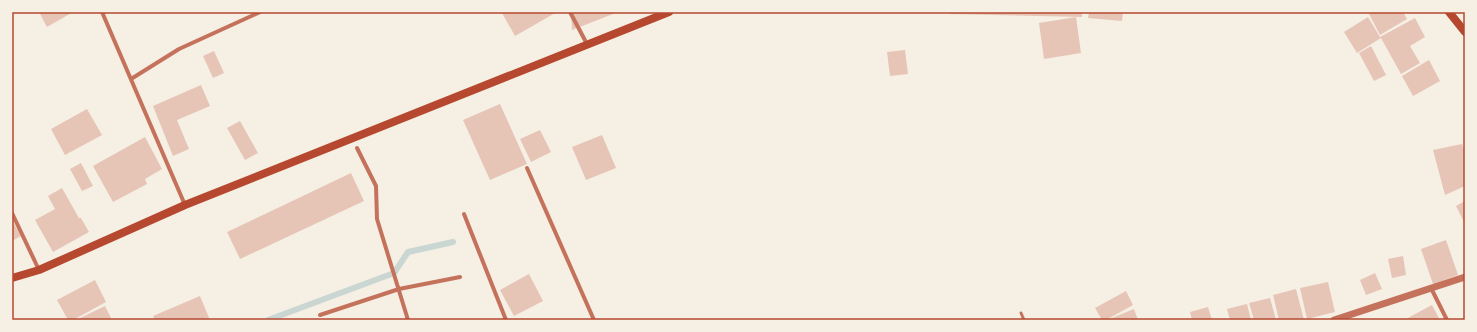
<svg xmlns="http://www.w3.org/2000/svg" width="1477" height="332" font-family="'Titillium Web',sans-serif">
<rect width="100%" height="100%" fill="#f6efe4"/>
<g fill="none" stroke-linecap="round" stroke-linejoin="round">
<path stroke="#c9d6d2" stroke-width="6" d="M268 320 394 273 408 252 453 242"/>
</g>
<path fill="#e6c5b7" d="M39 12H73L47 27Z
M503 12H557L515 36 502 13Z
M571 12H618L572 30Z
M950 12H1082V17L950 14Z
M1089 12H1123L1122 21 1088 18Z
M1368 12H1403L1407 19 1380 35Z
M1076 17 1081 53 1044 59 1039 23Z
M1368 17 1380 37 1415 18 1425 37 1410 46 1420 63 1401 74 1381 38 1357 53 1344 32Z
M1371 46 1386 75 1374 81 1359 53Z
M905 50 908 74 890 76 887 52Z
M214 51 224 73 213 78 203 56Z
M1429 60 1440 81 1413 96 1402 76Z
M201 85 210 106 177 120 189 149 173 156 153 106Z
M500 104 527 164 490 180 463 120Z
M87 109 102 135 65 155 51 129Z
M240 121 258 153 245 160 227 128Z
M540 130 551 152 531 162 520 139Z
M602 135 616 168 586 180 572 147Z
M145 137 162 169 145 179 147 184 113 202 93 166Z
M1462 144 1465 155V186L1445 195 1433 150Z
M81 163 93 186 82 191 70 169Z
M351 173 364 201 240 259 227 232Z
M62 188 79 218H81L89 232 53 252 35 220 55 209 48 196Z
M1465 201V224L1456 206Z
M12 220 21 236 12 241Z
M1446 240 1458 275 1433 284 1421 249Z
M1403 256 1406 275 1392 278 1388 259Z
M1375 273 1382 289 1366 295 1360 280Z
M529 274 543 301 514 316 500 290Z
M95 280 106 302 73 320H68L57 300Z
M1328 282 1335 312 1307 319 1300 288Z
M1296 289 1304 320H1279L1273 295Z
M1126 291 1133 305 1106 320H1102L1095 308Z
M200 296 210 320H155L153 316Z
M1270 298 1276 320H1254L1249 303Z
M1247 304 1251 320H1230L1227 309Z
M1432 305 1440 320H1404Z
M105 306 112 320H76Z
M1208 307 1212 320H1192L1190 312Z
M1134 309 1138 320H1107Z"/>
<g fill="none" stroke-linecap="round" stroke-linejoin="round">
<path stroke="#c5725c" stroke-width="3" d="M1021 313 1024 320"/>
<path stroke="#c5725c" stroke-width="4" d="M102 12 185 205
M570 12 587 44
M131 79 179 49 260 12
M357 148 376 186 377 219 408 320
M527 168 594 320
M12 213 39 270
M464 214 506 320
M1431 288 1447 320
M320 315 399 289 460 277"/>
<path stroke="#c5725c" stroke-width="7" d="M1334 320 1465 277"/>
<path stroke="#b5482f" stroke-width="8" d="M1449 12 1465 32
M12 278 39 270 185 205 669 12"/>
</g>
<rect width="1477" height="332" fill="none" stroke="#f6efe4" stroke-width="26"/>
<rect x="13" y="13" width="1451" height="306" fill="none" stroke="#b5482f" stroke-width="1.5"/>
</svg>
